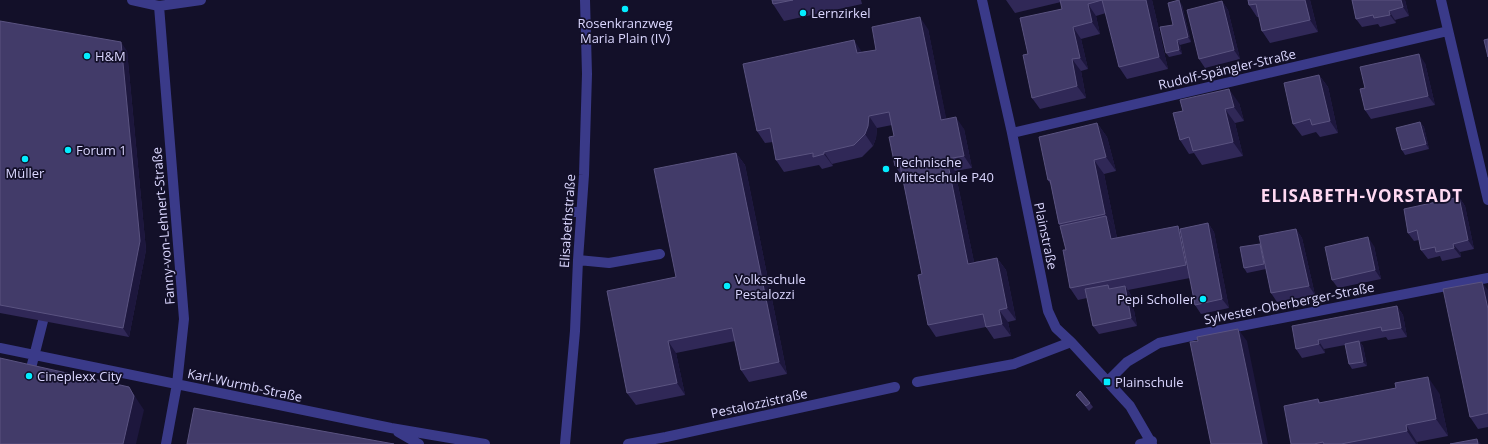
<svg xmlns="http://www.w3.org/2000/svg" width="1488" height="444" font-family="'Open Sans',sans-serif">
<rect width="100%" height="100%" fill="#131029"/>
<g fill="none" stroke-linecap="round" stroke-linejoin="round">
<path stroke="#3a3a89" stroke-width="10" d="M132 0 159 6 201 0
M982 0 1012 133 1048 311 1056 328 1071 342 1130 406 1152 444
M1441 0 1488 200
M159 6 184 319 177 384 166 444
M1012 133 1448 31
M570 212H580
M578 260 609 263 660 254
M0 348 391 428 485 444
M29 376 43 321
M917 382 1014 364 1071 342
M1107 382 1127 362 1159 343 1200 334 1488 278
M398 432 419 444
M565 444 575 331 578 260 584 175 587 74 585 0
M628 444 666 437 895 387
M1140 444 1152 441"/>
</g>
<path fill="#302857" d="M772 0H861L862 4 784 21 773 4Z
M1006 0H1152L1168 69 1127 79 1119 67 1106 13 1096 16 1100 34 1081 39 1088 69 1081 71 1086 98 1040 109 1032 98 1028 54 1062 9 1061 2 1015 13Z
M1248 0H1310L1318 32 1270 43 1262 31 1259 17H1257L1249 5Z
M1352 0H1405L1409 16 1395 20 1396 23 1380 27 1378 24 1362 27 1356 19Z
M1222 1 1228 10 1240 59 1205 68 1199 59Z
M1182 5 1191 42 1180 45 1182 54 1169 57 1166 53 1173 25Z
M0 21 127 51 146 250 129 337 0 313Z
M928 29 946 119 964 129 972 168 955 171 974 262 997 258 1006 270 1016 320 1008 322 1011 336 994 339 986 327 936 337 928 325 922 274 902 176 895 166 894 136 892 125 877 128 876 138 873 146 862 157 832 164 833 166 822 169 819 165 784 172 776 160 773 142 765 143 757 131 862 52 876 50Z
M1425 63 1435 105 1371 119 1365 110V88Z
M1319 75 1328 87 1338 133 1320 137 1316 132 1302 136 1293 124Z
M1239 103 1244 121 1235 123 1243 156 1202 165 1194 153 1189 154 1180 140 1173 113Z
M1420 122 1424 127 1429 149 1405 155 1402 150Z
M1097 123 1107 137 1116 171 1104 174 1117 238 1180 229 1208 223 1214 232 1229 308 1201 314 1195 305 1190 278 1128 290 1131 295 1137 326 1099 334 1093 326 1087 298 1078 300 1070 288 1066 250 1060 226 1059 224 1051 185 1048 180Z
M736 153 745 165 787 374 749 382 741 370 735 341 676 353 685 395 636 405 627 393 676 277Z
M1459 197 1465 206 1474 249 1460 252 1461 257 1442 261 1440 256 1428 259 1421 250 1419 240 1414 241 1408 233Z
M1296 229 1302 238 1315 295 1277 302 1271 293 1266 269 1247 273 1244 268 1260 244 1261 246Z
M1374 246 1381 279 1338 288 1332 280Z
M1488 290V427L1478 429 1470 417Z
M1397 306 1403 315 1407 337 1388 340 1386 337 1360 342 1363 346 1367 366 1352 369 1349 364 1345 345 1324 349 1325 353 1302 358 1296 349Z
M1439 393 1448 436 1417 442 1418 444H1291L1318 399 1321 403Z
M1076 395 1090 403 1093 407 1089 411Z"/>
<path fill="#1d173d" d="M1146 0H1152L1168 69 1159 57Z
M1179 0 1182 5 1191 42 1188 37Z
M1305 0H1310L1318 32 1310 20Z
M1401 0H1405L1409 16 1403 7Z
M1222 1 1228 10 1240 59 1234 50Z
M1088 4 1096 16 1100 34 1092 22Z
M1389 11 1395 20 1396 23 1390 15Z
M920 17 928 29 949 132 941 120Z
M1073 27 1081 39 1088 69 1080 58Z
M854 40 862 52 857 53Z
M1177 40 1180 45 1182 54 1179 50Z
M121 42 127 51 146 250 129 337 123 328Z
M1419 54 1425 63 1435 105 1428 96Z
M1072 59 1081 71 1086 98 1077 86Z
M1319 75 1328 87 1338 133 1330 121Z
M1229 89 1239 103 1244 121 1234 107Z
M1225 109 1235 123 1243 156 1233 142Z
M869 116 877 128 876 138 873 146 865 134Z
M956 117 964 129 972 168 964 156Z
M1420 122 1424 127 1429 149 1426 144Z
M1097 123 1107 137 1116 171 1106 157Z
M824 152 832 164 833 166 824 154Z
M736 153 745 165 787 374 779 362Z
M947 159 955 171 977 276 968 264Z
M1094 160 1104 174 1115 228 1105 214Z
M1459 197 1465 206 1474 249 1468 240Z
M1106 216 1115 228 1119 251 1111 239Z
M1208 223 1214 232 1229 308 1222 299Z
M1178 226 1186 238 1194 277 1186 265Z
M1296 229 1302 238 1315 295 1309 286Z
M1368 237 1374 246 1381 279 1375 270Z
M1260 244 1263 248 1267 269 1264 264Z
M1453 244 1460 252 1461 257 1454 248Z
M997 258 1006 270 1016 320 1007 308Z
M1482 282 1488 290V309Z
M1125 286 1131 295 1137 326 1131 318Z
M1397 306 1403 315 1407 337 1401 328Z
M999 310 1008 322 1011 336 1002 324Z
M1238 329 1247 341 1268 444H1262Z
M1318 340 1324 349 1325 353 1319 344Z
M668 341 676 353 685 395 677 383Z
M1359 341 1363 346 1367 366 1363 362Z
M1428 377 1439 393 1448 436 1436 419Z
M129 387 138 401 144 410 136 444H123Z
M1406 425 1417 442 1418 444H1416L1407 431Z
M1477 439 1481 444H1478Z"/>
<path fill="#423b69" stroke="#5a5380" d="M772 0H793L773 4Z
M1060 0H1102L1088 4 1092 22 1073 27 1080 58 1072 59 1077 86 1032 98 1023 55 1028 54 1020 18 1062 9Z
M1102 0H1146L1159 57 1119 67Z
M1179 0 1188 37 1177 40 1179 50 1166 53 1160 27 1173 25 1168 3Z
M1248 0H1305L1310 20 1262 31 1256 4 1249 5Z
M1352 0H1401L1403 7 1389 11 1390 15 1374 18 1373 15 1356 19Z
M1222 1 1234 50 1199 59 1187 10Z
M920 17 941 120 956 117 964 156 947 159 968 264 997 258 1007 308 999 310 1002 324 986 327 983 314 928 325 918 275 922 274 900 165 895 166 889 137 894 136 889 112 869 116 868 126 865 134 854 145 824 152V154L813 157V153L776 160 770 128 757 131 743 64 854 40 857 53 876 50 872 27Z
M0 21 121 42 140 241 123 328 0 305Z
M1488 39V57L1484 40Z
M1419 54 1428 96 1365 110 1360 89 1365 88 1360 67Z
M1319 75 1330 121 1312 125 1310 119 1293 124 1284 83Z
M1229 89 1234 107 1225 109 1233 142 1193 151 1189 137 1180 140 1173 113 1183 111 1180 100Z
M1420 122 1426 144 1402 150 1396 128Z
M1097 123 1106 157 1094 160 1105 214 1059 224 1050 180H1048L1039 137Z
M736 153 779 362 741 370 732 328 668 341 677 383 627 393 607 291 676 277 654 169Z
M1459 197 1468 240 1453 244 1454 248 1436 252 1435 247 1421 250 1417 230 1408 233 1404 209Z
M1106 216 1111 239 1178 226 1186 265 1070 288 1063 250H1066L1060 226Z
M1208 223 1222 299 1195 305 1180 229Z
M1296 229 1309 286 1271 293 1259 236Z
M1368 237 1375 270 1332 280 1325 247Z
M1260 244 1264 264 1244 268 1240 247Z
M1482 282 1488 309V413L1470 417 1443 289Z
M1108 285 1109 289 1125 286 1131 318 1093 326 1085 289Z
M1397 306 1401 328 1382 331 1381 327 1318 340 1319 344 1296 349 1292 326Z
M1238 329 1262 444H1211L1190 342 1198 341 1197 337Z
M1359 341 1363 362 1349 364 1345 344Z
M0 358 129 387 134 396 123 444H0Z
M1428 377 1436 419 1406 425 1407 431 1367 439 1341 444H1324L1323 442 1314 444H1291L1284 406 1318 399 1319 403 1396 388 1395 383Z
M1080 391 1090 403 1086 406 1076 395Z
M194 408 394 444H187Z
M1477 439 1478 444H1450Z"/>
<g fill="#03edff" stroke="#131029" stroke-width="1.5">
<circle cx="625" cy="9" r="4"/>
<circle cx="803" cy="13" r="4"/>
<circle cx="87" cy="56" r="4"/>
<circle cx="68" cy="150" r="4"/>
<circle cx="25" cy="159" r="4"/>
<circle cx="886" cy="169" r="4"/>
<circle cx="727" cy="286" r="4"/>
<circle cx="1203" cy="299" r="4"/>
<circle cx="29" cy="376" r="4"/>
<rect x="1103" y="378" width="8" height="8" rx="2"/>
</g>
<g text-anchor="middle" stroke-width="3.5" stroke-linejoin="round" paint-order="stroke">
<g font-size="13" fill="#dbd7ff" stroke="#131029" text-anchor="start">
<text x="811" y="18">Lernzirkel</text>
<text x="625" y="28" text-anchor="middle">Rosenkranzweg<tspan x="625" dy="15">Maria Plain (IV)</tspan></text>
<text x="95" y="61">H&amp;M</text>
<text x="76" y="155">Forum 1</text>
<text x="894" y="167">Technische<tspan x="894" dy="15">Mittelschule P40</tspan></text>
<text x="25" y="178" text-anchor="middle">Müller</text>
<text x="735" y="284">Volksschule<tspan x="735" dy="15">Pestalozzi</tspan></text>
<text x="1195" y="304" text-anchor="end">Pepi Scholler</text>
<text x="37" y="381">Cineplexx City</text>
<text x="1115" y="387">Plainschule</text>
</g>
<g font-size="13" fill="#dbd7ff" stroke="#131029">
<text transform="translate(1227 69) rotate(-13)" y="5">Rudolf-Spängler-Straße</text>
<text transform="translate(567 221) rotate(-86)" y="5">Elisabethstraße</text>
<text transform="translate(163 226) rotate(-95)" y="5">Fanny-von-Lehnert-Straße</text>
<text transform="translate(1046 236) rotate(78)" y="5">Plainstraße</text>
<text transform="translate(1289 303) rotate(-11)" y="5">Sylvester-Oberberger-Straße</text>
<text transform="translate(245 385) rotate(12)" y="5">Karl-Wurmb-Straße</text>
<text transform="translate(759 403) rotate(-12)" y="5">Pestalozzistraße</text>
</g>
<g font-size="17" font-weight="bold" letter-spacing="1" fill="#ffd9f2" stroke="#131029">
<text x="1362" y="202">ELISABETH-VORSTADT</text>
</g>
</g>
</svg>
